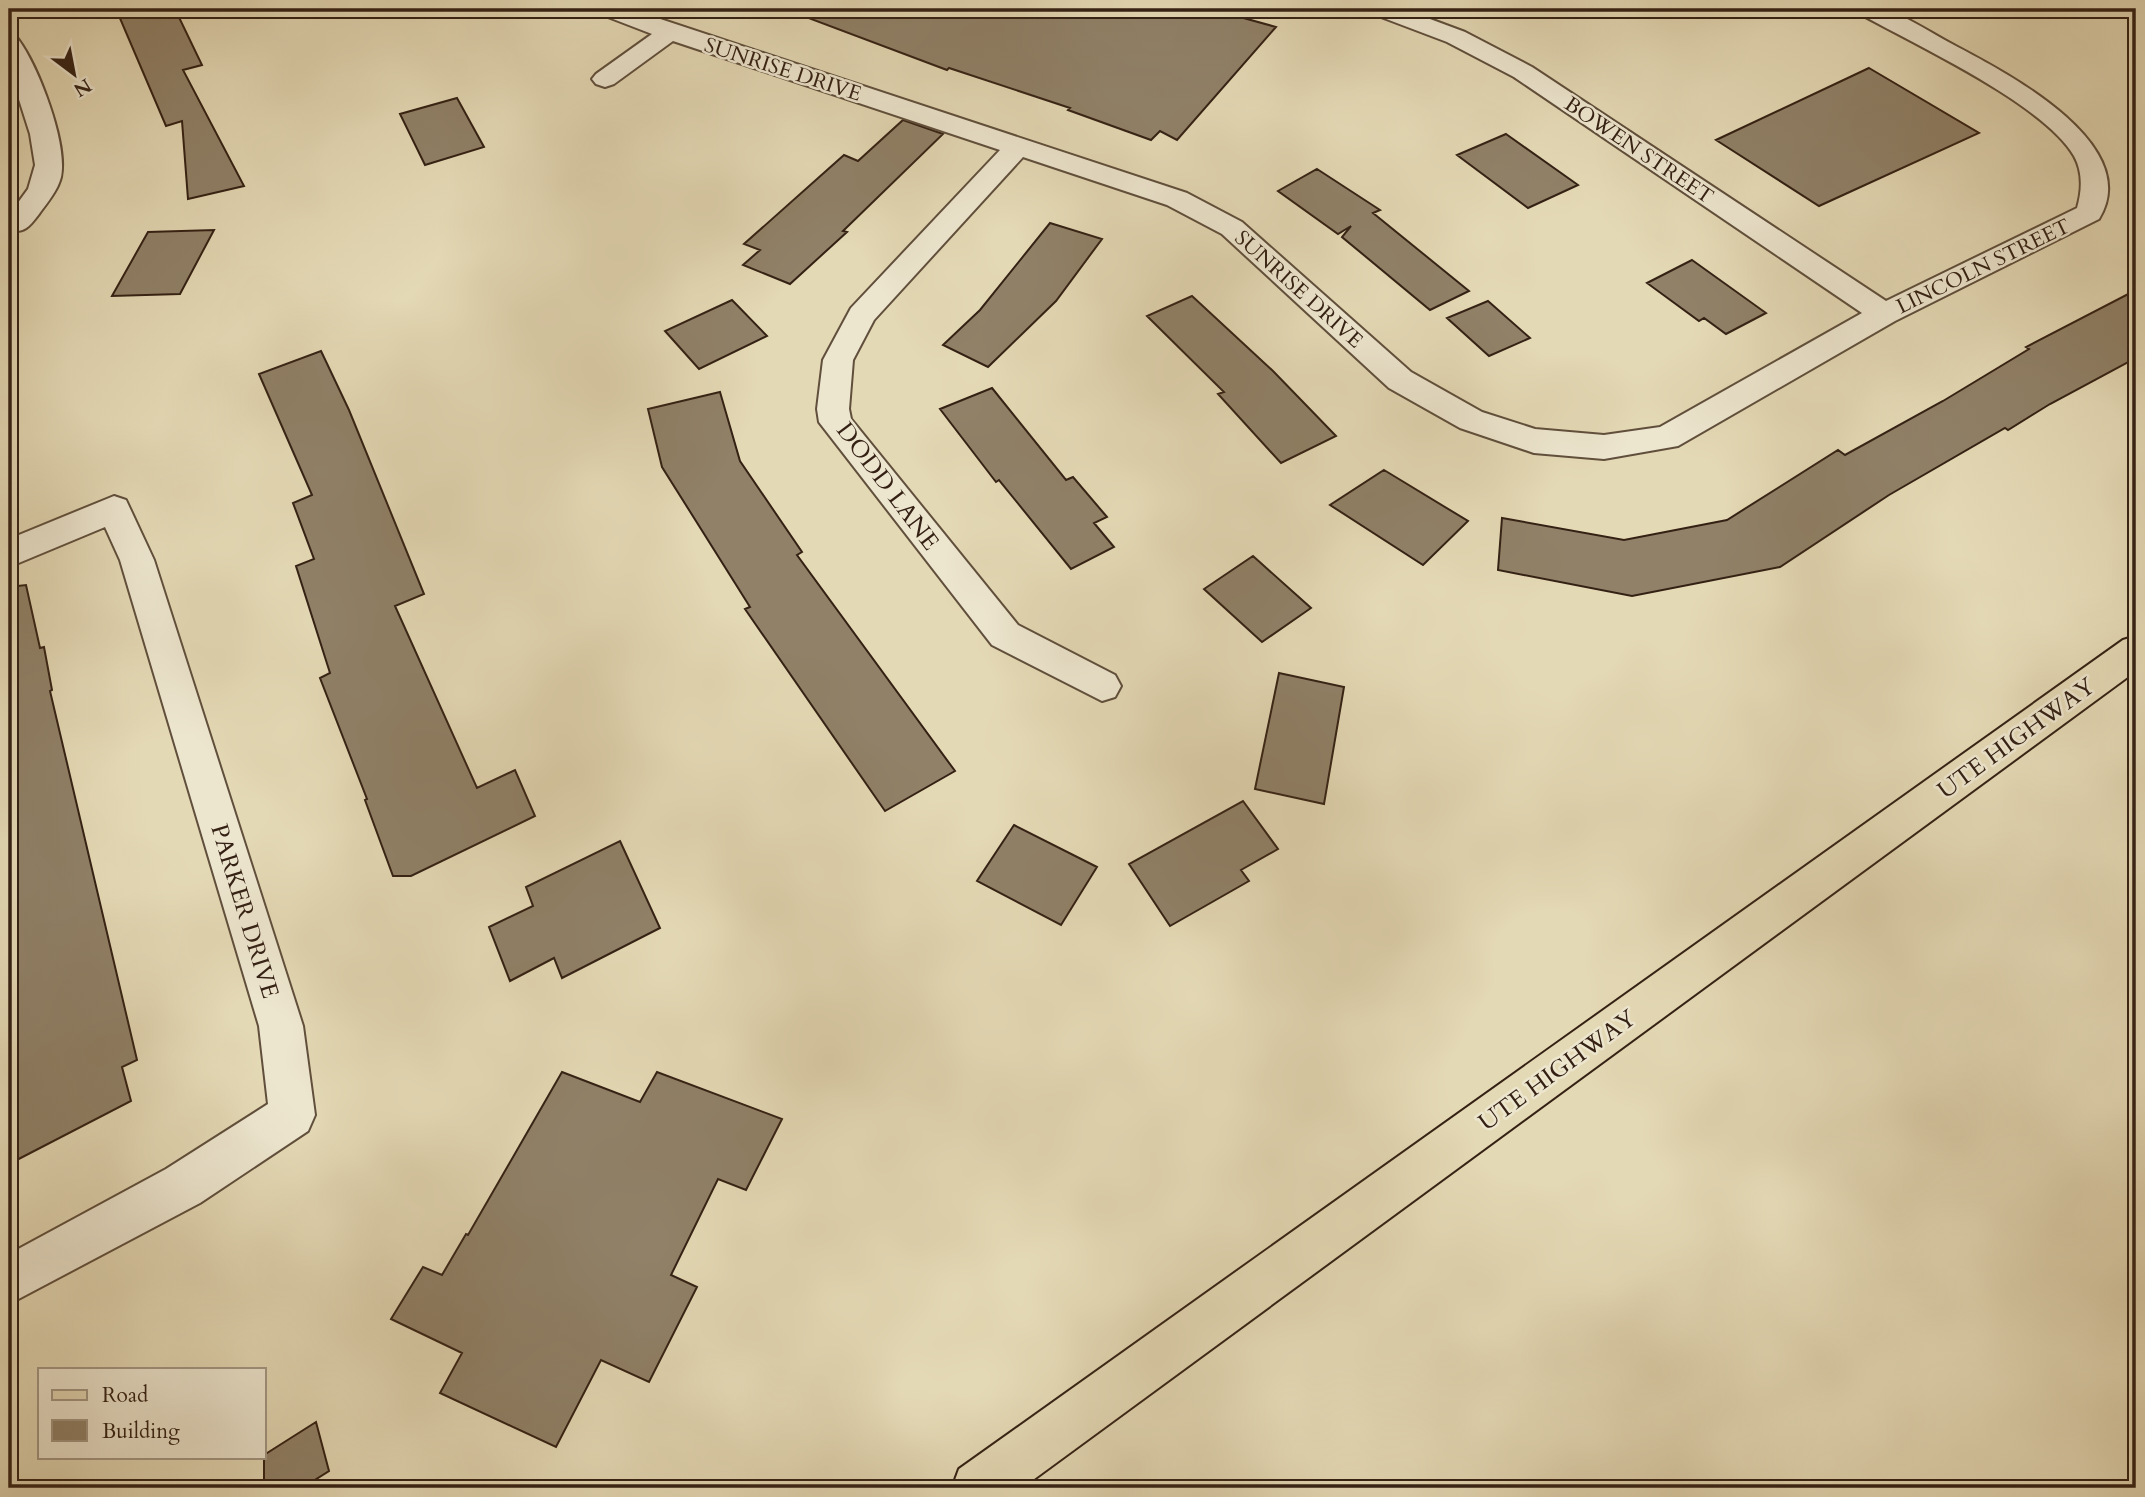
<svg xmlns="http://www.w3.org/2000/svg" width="2145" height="1497" font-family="Cardo,serif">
<rect width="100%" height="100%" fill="#e4d9b5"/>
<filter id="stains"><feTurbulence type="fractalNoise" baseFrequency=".00286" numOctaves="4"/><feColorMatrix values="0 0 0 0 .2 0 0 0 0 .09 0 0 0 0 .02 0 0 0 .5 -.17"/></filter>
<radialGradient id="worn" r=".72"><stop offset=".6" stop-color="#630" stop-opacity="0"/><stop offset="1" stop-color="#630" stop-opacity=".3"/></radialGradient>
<path fill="#908168" stroke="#342114" stroke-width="2" d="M116 9H175L202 65 183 70 244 186 188 199 182 121 166 126Z
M796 9H1211L1276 27 1177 140 1160 131 1151 140 1068 110 1070 108 949 68 947 70 795 13Z
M1869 68 1979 133 1819 206 1716 140Z
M457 98 484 147 425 165 400 114Z
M903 120 943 134 843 231 847 232 790 284 743 265 760 250 744 244 844 155 858 161Z
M1506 134 1578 185 1528 208 1457 155Z
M1317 169 1380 210 1373 213 1469 291 1430 310 1342 237 1351 226 1338 234 1278 191Z
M1050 223 1102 239 1056 301 988 367 943 345 980 310Z
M214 230 180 294 112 296 148 232Z
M1692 260 1766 313 1726 334 1704 318 1699 321 1647 283Z
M2136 290V358L2050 404 2008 430 2005 428 1889 495 1780 567 1632 596 1498 570 1502 518 1624 540 1727 520 1838 450 1845 455 1943 401 2029 349 2026 347Z
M1192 296 1273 371 1336 436 1281 463 1218 394 1224 392 1147 316Z
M732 300 767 336 699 369 665 331Z
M1488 301 1530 338 1489 356 1447 318Z
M321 351 349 410 424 594 395 606 477 788 515 770 535 816 411 876H393L365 800 367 799 320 678 330 673 296 566 314 559 293 503 312 495 259 374Z
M992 388 1066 480 1073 477 1107 517 1094 523 1114 547 1071 569 999 480 996 482 940 409Z
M720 392 740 461 802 552 797 555 955 771 885 811 745 609 750 607 662 467 648 409Z
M1384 470 1468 521 1423 565 1330 505Z
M1253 556 1311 608 1262 642 1204 589Z
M26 585 40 648 44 647 52 690 50 691 137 1060 122 1067 131 1101 9 1164V587Z
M1279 673 1344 687 1324 804 1255 789Z
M1243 801 1278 849 1241 870 1249 881 1170 926 1129 864Z
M1014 825 1097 867 1061 925 977 881Z
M620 841 660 928 562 978 554 958 510 981 489 927 533 906 526 887Z
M562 1072 640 1102 657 1072 782 1119 746 1190 718 1179 671 1275 697 1287 649 1382 601 1360 556 1447 440 1393 462 1353 391 1319 423 1267 442 1275 466 1234 468 1235Z
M316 1422 329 1471 302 1488H264V1455Z"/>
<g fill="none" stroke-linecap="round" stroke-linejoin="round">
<g stroke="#604f3c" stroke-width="4">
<path id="minor" d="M596 9H630L1187 193 1242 222 1411 372 1482 412 1535 429 1604 435 1660 427 1862 313 1514 77 1447 42 1373 14 1369 9H1403L1465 32 1532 67 1886 301 2077 208C2082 191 2083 172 2074 156 2044 104 1914 44 1860 14L1856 9C1866 9 1879 7 1888 10 1911 19 1933 34 1954 45 2005 72 2145 144 2099 219L1895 321 1678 446 1604 459 1534 453 1460 428 1389 388 1222 234 1167 205 1023 157 874 320 853 360 849 409 851 419 1018 625 1115 675 1121 686 1115 697 1102 701 992 645 819 422 817 409 823 360 851 308 1000 150 673 41 614 84 605 87 596 84 592 79 596 74 652 34 600 14Z
M9 37 18 39C38 66 68 143 61 177 58 190 47 203 39 214 30 226 24 234 9 230V215L28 189 35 165 30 134 9 68Z
M114 496 126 500 154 560 303 1026 315 1115 308 1131 200 1203 9 1304V1254L166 1169 268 1104 259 1026 120 560 105 527 9 567V539Z"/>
</g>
<g stroke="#342114" stroke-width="4">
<path id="primary" d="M2136 636V671L1022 1488H952L959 1469 2123 640Z"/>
</g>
<use href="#minor" fill="#ede6cf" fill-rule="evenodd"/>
<use href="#primary" fill="#e4d9b5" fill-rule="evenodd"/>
</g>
<g text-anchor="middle" stroke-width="5" stroke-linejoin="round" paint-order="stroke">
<g font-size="21" fill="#342114" stroke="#ede6cf">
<text transform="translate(783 69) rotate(18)" y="7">SUNRISE DRIVE</text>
<text transform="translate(1639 150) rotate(34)" y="7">BOWEN STREET</text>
<text transform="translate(1983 266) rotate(-26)" y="7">LINCOLN STREET</text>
<text transform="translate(1299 289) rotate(42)" y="7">SUNRISE DRIVE</text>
</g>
<g font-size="24" fill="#342114" stroke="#ede6cf">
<text transform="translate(888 486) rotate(53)" y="8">DODD LANE</text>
<text transform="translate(2016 738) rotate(-36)" y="8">UTE HIGHWAY</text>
<text transform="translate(245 911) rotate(73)" y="8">PARKER DRIVE</text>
<text transform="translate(1557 1070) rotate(-36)" y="8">UTE HIGHWAY</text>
</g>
</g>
<rect width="2145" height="1497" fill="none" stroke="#e4d9b5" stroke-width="35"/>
<rect x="10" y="10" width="2124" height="1476" fill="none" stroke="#342114" stroke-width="3.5"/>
<rect x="18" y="18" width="2110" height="1462" fill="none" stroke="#342114" stroke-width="2"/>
<rect x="38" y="1368" width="228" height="91" fill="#ede6cf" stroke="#a39784" stroke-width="2"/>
<rect x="52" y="1390" width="35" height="10" fill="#e4d9b5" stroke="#a39784" stroke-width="2"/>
<text x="102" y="1402" font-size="21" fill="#342114">Road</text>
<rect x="52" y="1420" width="35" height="21" fill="#908168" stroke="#a39784" stroke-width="2"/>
<text x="102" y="1438" font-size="21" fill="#342114">Building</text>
<g transform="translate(74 74) rotate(148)" stroke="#ede6cf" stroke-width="5" paint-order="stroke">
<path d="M0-5L12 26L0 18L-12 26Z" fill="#342114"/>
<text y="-10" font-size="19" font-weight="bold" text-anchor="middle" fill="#342114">N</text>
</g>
<rect width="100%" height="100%" filter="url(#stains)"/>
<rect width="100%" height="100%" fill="url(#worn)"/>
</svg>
